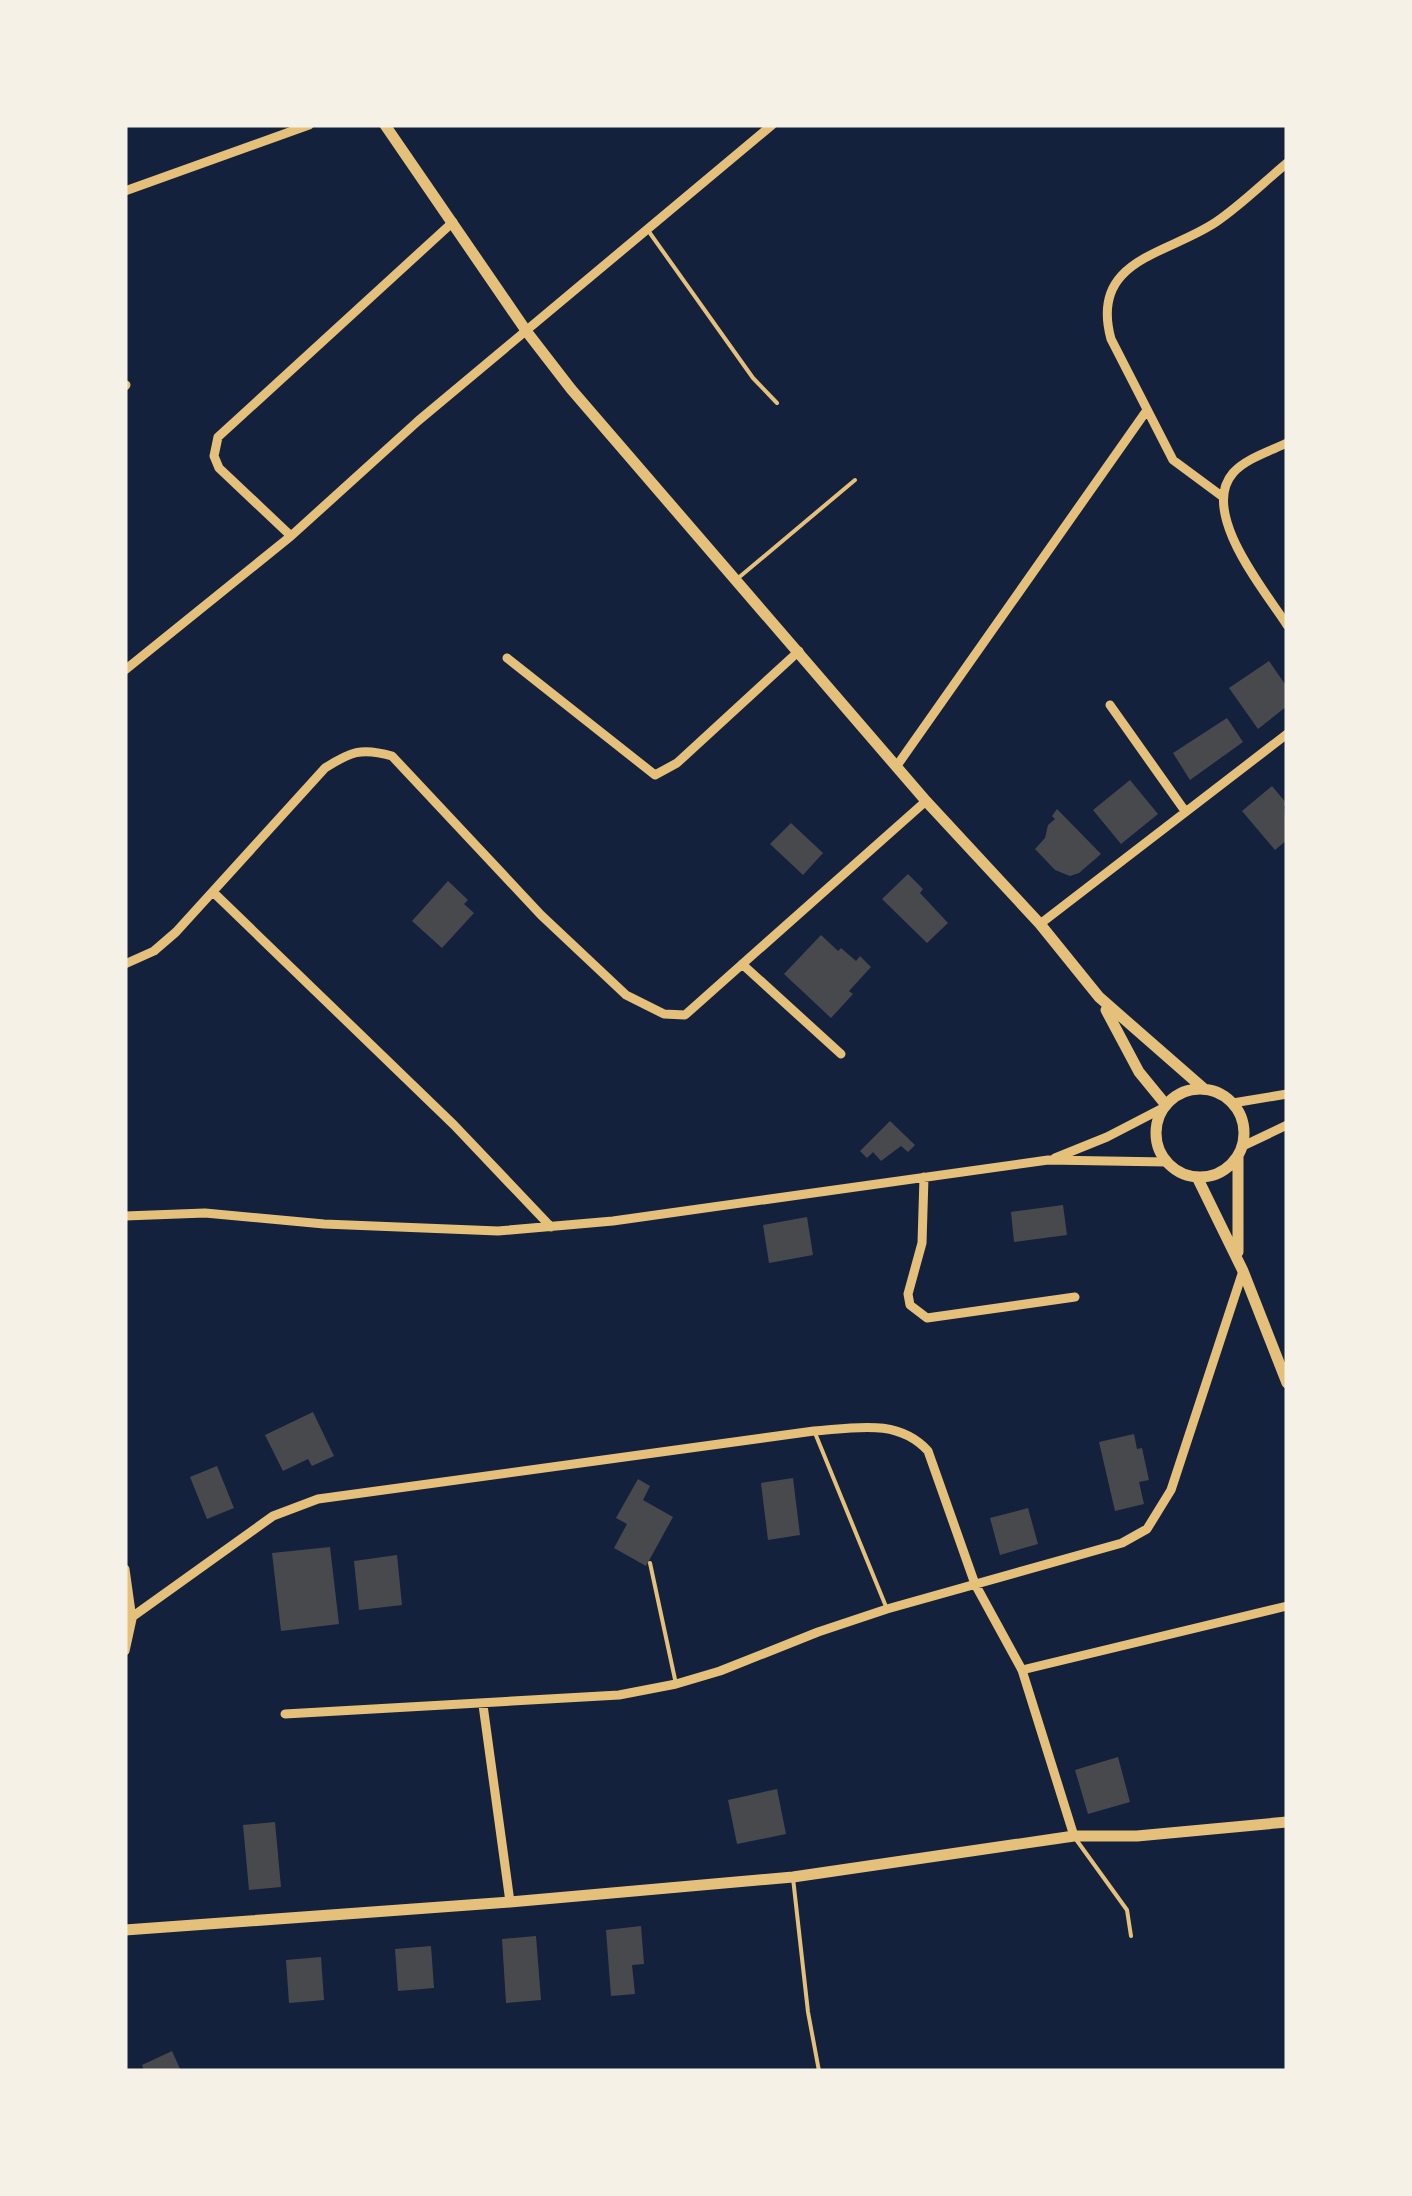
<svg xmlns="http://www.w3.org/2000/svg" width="1412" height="2196" font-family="'PT Serif',serif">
<rect width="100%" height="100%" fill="#14213d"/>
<path fill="#48494c" d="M1269 661 1287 687V706L1258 729 1229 688Z
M1227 718 1243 742 1190 780 1173 753Z
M1130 780 1158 814 1121 844 1093 810Z
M1272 786 1287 804 1284 806 1287 840 1275 850 1242 811Z
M1057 809 1101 854 1079 873 1070 876 1055 870 1035 849 1045 838 1048 825 1055 819 1052 816Z
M791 823 823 853 803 875 770 844Z
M908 874 923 889 920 893 948 923 927 943 882 899Z
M448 881 468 900 464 904 474 913 442 948 412 921Z
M821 935 838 951 841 948 856 961 860 956 871 967 849 991 853 994 831 1018 784 974Z
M890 1121 915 1145 908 1152 901 1146 881 1161 873 1152 867 1158 860 1151Z
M1063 1205 1067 1235 1014 1242 1011 1212Z
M807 1217 813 1255 769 1263 763 1225Z
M313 1412 334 1456 312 1466 308 1459 283 1471 265 1435Z
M1134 1434 1137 1449 1142 1448 1149 1480 1139 1482 1144 1504 1115 1511 1099 1442Z
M217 1466 234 1508 207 1519 190 1477Z
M793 1478 800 1535 768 1540 761 1483Z
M638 1479 650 1486 643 1500 673 1517 646 1566 614 1548 627 1524 616 1518Z
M1028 1508 1038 1544 1000 1555 990 1518Z
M330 1547 339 1624 281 1631 272 1553Z
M397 1555 402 1605 359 1610 354 1561Z
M1118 1757 1130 1802 1088 1814 1075 1770Z
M777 1789 786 1834 737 1844 728 1800Z
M275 1822 281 1887 249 1890 243 1825Z
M641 1926 644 1964 632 1965 635 1994 611 1996 606 1930Z
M536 1936 541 2000 506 2003 502 1939Z
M431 1946 434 1988 398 1991 395 1949Z
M321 1957 324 2000 289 2003 286 1960Z
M172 2051 181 2071H144L142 2065Z"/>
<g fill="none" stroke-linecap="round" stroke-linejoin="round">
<path stroke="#e5c07b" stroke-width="4" d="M647 229 753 378 777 403
M737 579 855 480
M815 1433 887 1609
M650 1563 676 1684
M1075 1838 1127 1910 1131 1936
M793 1878 808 2012 819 2071"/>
<path stroke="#e5c07b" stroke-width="9" d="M125 191 309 125
M125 386 126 385
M1287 443C1270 451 1245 459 1233 473 1199 512 1265 591 1287 625
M1223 497 1173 460 1111 339C1089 259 1167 255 1216 222 1241 205 1264 182 1287 163
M291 536 219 468 214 456 218 437 453 222
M507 658 655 775 677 763 799 651
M125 670 291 536 418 421 772 125
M1110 705 1185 811
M896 767 1147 410
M213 892 454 1125 551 1227
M1040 924 1287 734
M125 964 154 951 176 932 325 768C350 752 361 747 392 756L541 915 626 995 664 1014 685 1015 926 801
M742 964 841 1054
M1233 1103 1287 1094
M1243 1146 1287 1125
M1055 1158 1107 1137 1163 1108
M924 1177 922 1243 908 1294 910 1305 927 1318 1075 1297
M125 1216 205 1213 324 1224 498 1231 613 1221 1048 1160 1167 1162
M125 1569 132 1619 125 1651
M125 1622 273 1516 318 1499 814 1431C855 1428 898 1418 928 1451L975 1584 1022 1670 1074 1836
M1022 1670 1287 1606
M483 1705 510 1902
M285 1714 619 1695 676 1684 720 1671 818 1632 887 1609 1122 1543 1147 1529 1171 1490 1243 1271"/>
<path stroke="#e5c07b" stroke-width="11" d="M385 125 527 332 571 389 926 801 1040 924 1099 997 1203 1088
M1106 1010 1139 1072 1166 1105
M1156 1133a44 44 0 1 1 88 0a44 44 0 1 1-88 0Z
M1238 1157V1252
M1197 1177 1243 1271 1287 1383
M125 1930 510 1902 793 1877 1074 1836H1137L1287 1822"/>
</g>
<rect width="1412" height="2196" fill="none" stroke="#f6f1e7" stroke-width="255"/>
</svg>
